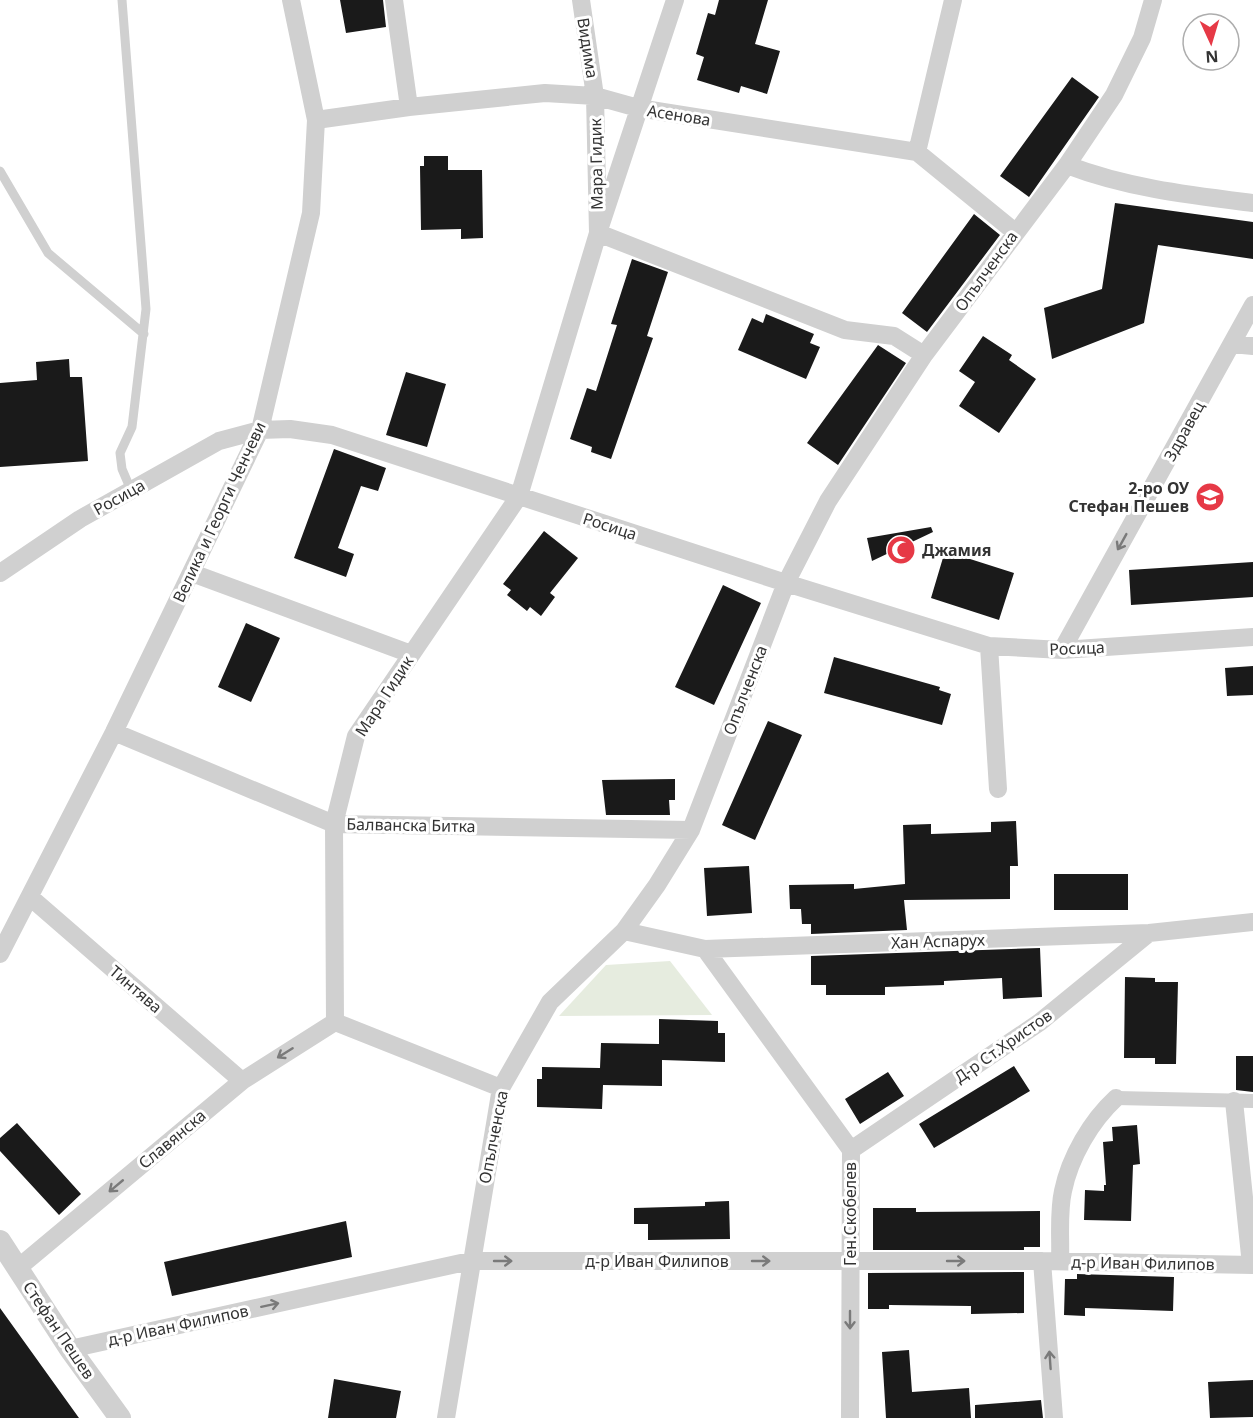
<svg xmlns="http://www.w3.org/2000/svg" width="1253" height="1418" font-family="'Noto Sans',sans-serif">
<rect width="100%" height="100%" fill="#fff"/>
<path fill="#e6ecdf" d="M670 961 712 1015 559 1016 606 965Z"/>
<path fill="#1a1a1a" d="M340 0H383L386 27 346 33Z
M719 0H768L755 44 780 51 767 94 741 86 739 93 697 80 704 57 696 54 708 13 715 15Z
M1072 77 1099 97 1029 197 1000 176Z
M424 156H448V170H482L483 238 461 239V229L421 230 420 166H424Z
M1115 203 1253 222V259L1158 245 1144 323 1052 359 1044 308 1102 289Z
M974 214 1000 235 927 332 902 313Z
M632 259 668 272 647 336 653 338 611 459 591 452 592 447 570 439 587 388 596 391 617 325 611 324Z
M766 314 814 334 810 343 820 347 806 379 738 350 752 318 763 323Z
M983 336 1012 355 1009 360 1036 379 999 433 959 406 975 382 959 371Z
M878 345 906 363 838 465 807 443Z
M69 359 70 377H82L88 461 0 467V383L37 380 36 362Z
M406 372 446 384 427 447 386 435Z
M334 449 386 468 378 491 361 486 338 548 354 554 346 577 294 558Z
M931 527 933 532 872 561 867 538Z
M544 531 578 558 550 593 555 597 541 616 530 607 527 611 507 595 511 590 503 584Z
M945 551 1014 573 999 620 931 598Z
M1253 562V597L1131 605 1129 570Z
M723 585 761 603 714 705 675 687Z
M246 623 280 638 251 702 218 687Z
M834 657 940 687 939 690 951 694 942 725 824 693Z
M1253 666V695L1227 696 1225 668Z
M768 721 802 735 755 840 722 825Z
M675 779V800H669L670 815H606L602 780Z
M1016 821 1018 866H1010V899L904 900 907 930 811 934V924H802L801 909H790L789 885 854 884V889L905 884 903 825 931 824V834L991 832V822Z
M749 866 752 913 707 916 704 868Z
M1054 874H1128V910H1054Z
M1040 948 1042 997 1003 999 1002 978 944 981V985L885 987V995H826V985H811V956Z
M1125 977 1155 978V982H1178L1176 1064H1155V1058H1124Z
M659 1019 718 1021V1033H725V1062L662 1060V1086L603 1085 602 1109 537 1107V1079H542V1067L600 1068 601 1043 659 1044Z
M1236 1056H1253V1092L1236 1090Z
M1014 1066 1030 1091 934 1148 919 1124Z
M888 1072 904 1096 860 1124 845 1099Z
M17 1123 81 1194 59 1215 0 1151V1138Z
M1137 1125 1140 1164 1133 1165 1131 1221 1084 1220 1085 1190 1104 1191V1185H1106L1103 1142 1113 1141 1112 1127Z
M729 1201 730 1239 648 1240V1224H634V1208L705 1206V1202Z
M873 1208H916V1212L1040 1211V1247H1024V1250H873Z
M346 1221 352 1257 172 1296 164 1262Z
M1024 1272V1313L971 1314V1306L889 1305V1309H868V1273Z
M1077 1274 1174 1277 1173 1311 1085 1308V1316L1064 1315 1065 1279H1077Z
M0 1308 79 1418H0Z
M909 1350 912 1392 969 1388 971 1418H886L882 1352Z
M334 1379 401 1391 396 1418H328Z
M1253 1380V1417L1210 1418 1208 1382Z
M1041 1400 1043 1418H975V1405Z"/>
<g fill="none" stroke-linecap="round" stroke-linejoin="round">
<path stroke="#d0d0d0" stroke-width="9" d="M122 0 146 309 132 427 120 453 122 469 131 490
M0 171 48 253 144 334"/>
<path stroke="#d0d0d0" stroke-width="14" d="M1116 1098 1253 1101"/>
<path stroke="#d0d0d0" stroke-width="18" d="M394 0 409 107
M675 0 598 233 845 330 894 336 924 355
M316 120 409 107 545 93 595 96 638 108 917 152 1015 232
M917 152 953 0
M1067 165C1127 188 1189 195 1253 203
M1232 344 1253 346
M0 573 80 519 219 441 260 430 290 429 332 435 786 583 989 646 1062 650 1253 637
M192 573 411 654
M989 646 998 789
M1062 650 1253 305
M114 732 334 824 691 830
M30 897 242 1081
M624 931 705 949 1149 933 1253 922
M705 949 851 1150 850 1418
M0 954 114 732 260 430 311 213 316 120 291 0
M501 1088 335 1022 334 824 356 736 519 496 598 233 595 96 581 0
M1234 1101 1251 1265
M851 1150 1040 1022 1149 933
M1042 1261 1054 1418
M1060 1261C1061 1239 1058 1213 1063 1191 1070 1157 1091 1121 1116 1098
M18 1268 242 1081 335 1022
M70 1349 470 1261H1042L1253 1265
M446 1418 501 1088 550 1002 624 931 657 885 691 830 786 583 828 501 924 355 1067 165 1114 95 1142 38 1153 0"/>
<path stroke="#d0d0d0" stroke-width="22" d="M0 1241 70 1349 120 1418"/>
</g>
<defs><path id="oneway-shaft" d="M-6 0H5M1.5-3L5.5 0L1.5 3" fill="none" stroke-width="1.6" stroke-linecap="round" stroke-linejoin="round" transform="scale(1.5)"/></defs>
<g stroke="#7a7a7a">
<use href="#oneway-shaft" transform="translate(1122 542) rotate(119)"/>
<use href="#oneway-shaft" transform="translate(285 1053) rotate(148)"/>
<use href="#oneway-shaft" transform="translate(116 1186) rotate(140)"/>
<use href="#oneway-shaft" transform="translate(503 1261)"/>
<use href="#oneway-shaft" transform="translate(761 1261)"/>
<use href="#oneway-shaft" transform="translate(956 1261)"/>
<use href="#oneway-shaft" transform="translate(270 1305) rotate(-12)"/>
<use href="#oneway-shaft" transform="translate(850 1320) rotate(90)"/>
<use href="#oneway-shaft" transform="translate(1050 1360) rotate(-94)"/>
</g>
<defs>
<g id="school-disc" transform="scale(1.5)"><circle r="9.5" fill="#e63946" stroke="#fff"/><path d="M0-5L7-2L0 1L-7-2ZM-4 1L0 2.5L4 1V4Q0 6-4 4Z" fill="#fff"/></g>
<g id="mosque-disc" transform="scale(1.5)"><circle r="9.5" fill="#e63946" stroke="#fff"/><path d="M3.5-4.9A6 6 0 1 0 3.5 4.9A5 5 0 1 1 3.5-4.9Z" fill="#fff"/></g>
</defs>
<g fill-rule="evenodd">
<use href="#school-disc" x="1210" y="497"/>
<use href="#mosque-disc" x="901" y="550"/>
</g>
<g text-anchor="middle" stroke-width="6" stroke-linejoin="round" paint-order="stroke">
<g font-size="16" fill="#333" stroke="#fff">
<text transform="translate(588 48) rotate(81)" y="6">Видима</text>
<text transform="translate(679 115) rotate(9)" y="6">Асенова</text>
<text transform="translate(596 164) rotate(-91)" y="6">Мара Гидик</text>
<text transform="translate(986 271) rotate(-54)" y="6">Опълченска</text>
<text transform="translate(1184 431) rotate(-61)" y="6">Здравец</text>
<text transform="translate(119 497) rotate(-29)" y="6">Росица</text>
<text transform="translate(219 512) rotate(-65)" y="6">Велика и Георги Ченчеви</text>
<text transform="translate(610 526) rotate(18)" y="6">Росица</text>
<text transform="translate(1077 648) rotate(-2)" y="6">Росица</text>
<text transform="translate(745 690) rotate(-69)" y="6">Опълченска</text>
<text transform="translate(384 696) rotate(-57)" y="6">Мара Гидик</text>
<text transform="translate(411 825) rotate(1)" y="6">Балванска Битка</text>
<text transform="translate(938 941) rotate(-2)" y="6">Хан Аспарух</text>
<text transform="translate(136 989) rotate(41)" y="6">Тинтява</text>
<text transform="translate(1003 1046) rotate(-35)" y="6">Д-р Ст.Христов</text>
<text transform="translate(493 1137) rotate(-79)" y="6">Опълченска</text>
<text transform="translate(172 1139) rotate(-40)" y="6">Славянска</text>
<text transform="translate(850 1214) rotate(-90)" y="6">Ген.Скобелев</text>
<text x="657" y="1267">д-р Иван Филипов</text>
<text transform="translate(1143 1263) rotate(1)" y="6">д-р Иван Филипов</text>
<text transform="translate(178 1325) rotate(-12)" y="6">д-р Иван Филипов</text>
<text transform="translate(59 1330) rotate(56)" y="6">Стефан Пешев</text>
</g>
<g font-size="16" font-weight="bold" fill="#333" stroke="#fff" text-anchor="end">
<text x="1189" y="494">2-ро ОУ<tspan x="1189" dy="18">Стефан Пешев</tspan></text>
<text x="922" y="556" text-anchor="start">Джамия</text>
</g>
</g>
<g transform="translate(1211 42) rotate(176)"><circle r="28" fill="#ffffff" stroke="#adadad" stroke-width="1.5"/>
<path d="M0-4.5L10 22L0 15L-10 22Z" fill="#e63946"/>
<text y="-9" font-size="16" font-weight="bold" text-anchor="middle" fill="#333333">N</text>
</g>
</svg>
